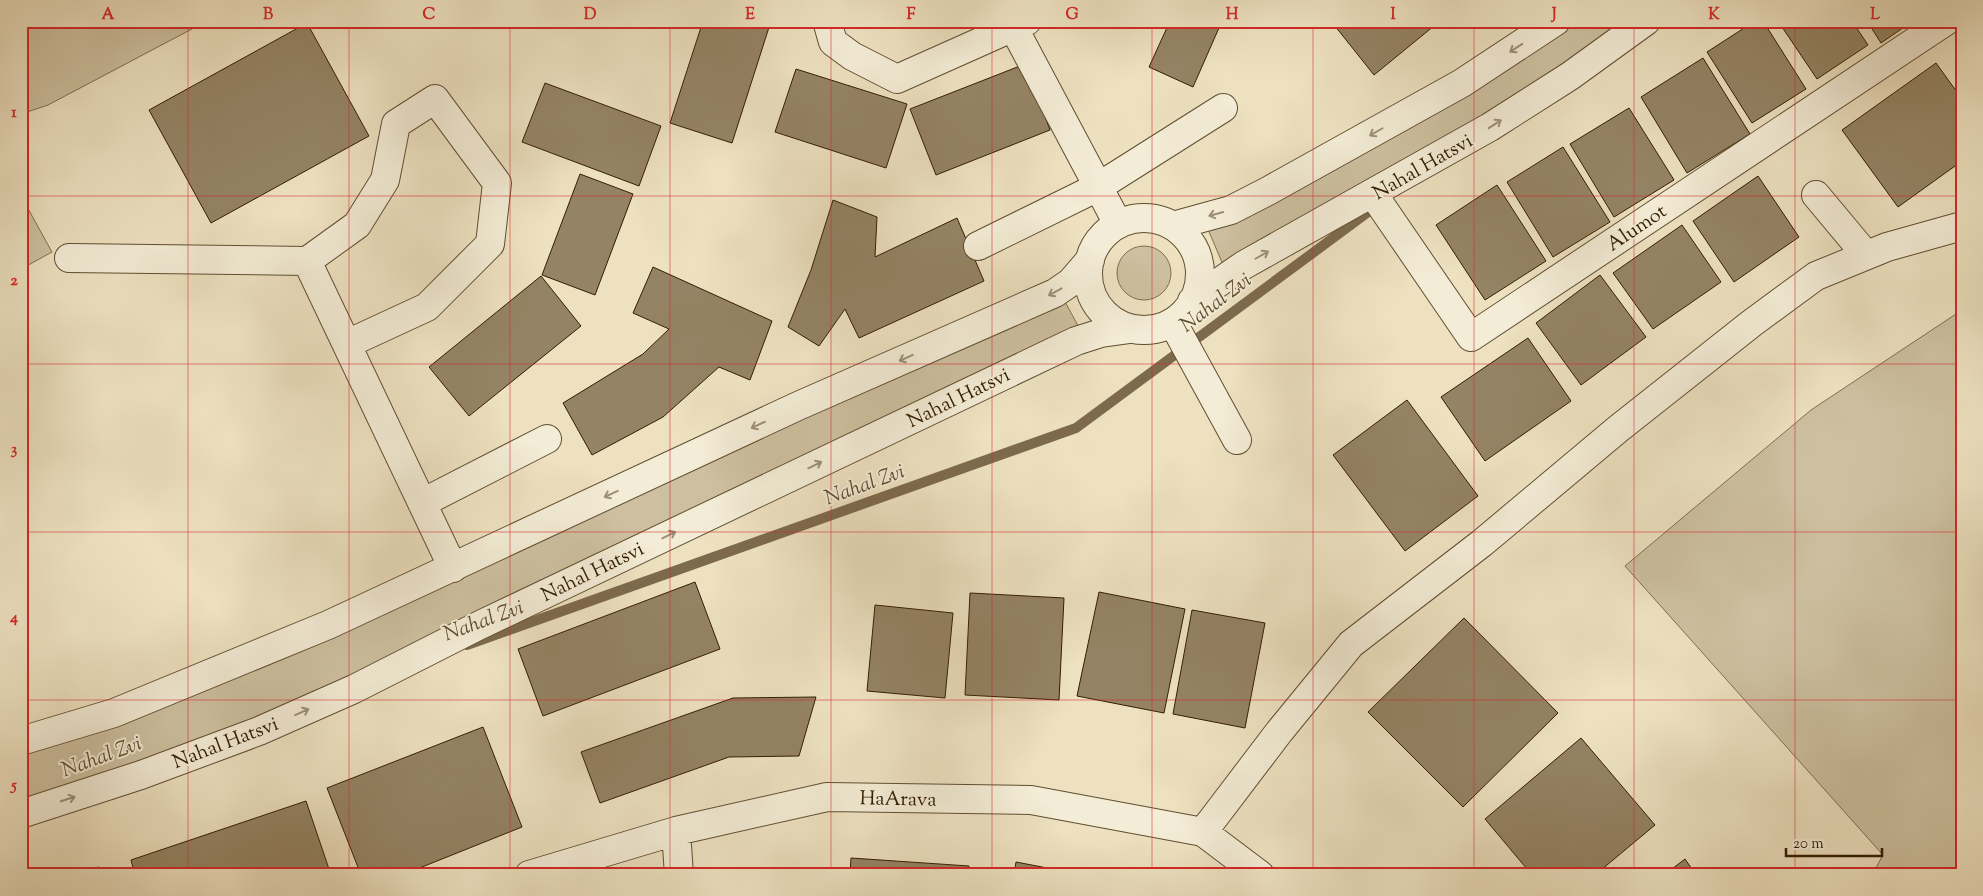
<svg xmlns="http://www.w3.org/2000/svg" width="1983" height="896" font-family="'Sorts Mill Goudy',serif">
<rect width="100%" height="100%" fill="#ede1c0"/>
<filter id="stains"><feTurbulence type="fractalNoise" baseFrequency=".004" numOctaves="4"/><feColorMatrix values="0 0 0 0 .2 0 0 0 0 .09 0 0 0 0 .02 0 0 0 .5 -.17"/></filter>
<radialGradient id="worn" r=".72"><stop offset=".6" stop-color="#630" stop-opacity="0"/><stop offset="1" stop-color="#630" stop-opacity=".3"/></radialGradient>
<path fill="#cdc0a0" stroke="#806e50" d="M21 21H207L48 105 21 114Z
M1567 21H1636L1590 54 1224 267 1207 227Z
M21 196 52 252 21 269Z
M1117 273a27 27 0 1 1 54 0a27 27 0 1 1-54 0Z
M1063 298 1083 335 352 685 21 808V749Z
M1962 310V875H1872L1883 855 1625 566 1811 410Z"/>
<g fill="none" stroke-linecap="round" stroke-linejoin="round">
<path stroke="#7d6a4d" stroke-width="10" d="M467 645 1076 428 1379 204"/>
</g>
<path fill="#948364" stroke="#331d01" d="M703 21H771L732 143 670 123Z
M1170 21H1222L1193 87 1149 67Z
M1331 21H1440L1374 75Z
M1755 21H1763L1806 89 1752 123 1707 52Z
M1778 21H1852L1868 45 1817 79Z
M1867 21H1913L1881 43Z
M307 23 369 136 211 223 149 110Z
M1703 58 1750 134 1687 173 1641 97Z
M1936 63 1962 99V161L1898 207 1842 130Z
M1025 64 1050 130 936 175 910 109Z
M796 69 907 104 886 168 775 132Z
M545 83 661 126 639 186 522 142Z
M1629 108 1674 180 1614 217 1570 144Z
M1563 147 1610 222 1553 257 1507 182Z
M580 174 633 194 595 295 542 275Z
M1758 176 1799 237 1734 282 1693 221Z
M1497 185 1546 261 1485 300 1436 225Z
M833 200 877 217 875 257 957 218 984 281 859 338 845 309 819 346 788 327 811 270Z
M1682 225 1721 282 1653 329 1613 273Z
M653 267 772 321 750 380 719 367 663 417 592 455 563 403 643 354 669 329 633 313Z
M1600 275 1646 337 1581 385 1536 323Z
M541 276 581 326 469 416 429 367Z
M1528 338 1571 401 1485 461 1441 397Z
M1407 400 1478 496 1405 551 1333 455Z
M695 582 720 649 543 716 518 649Z
M1099 592 1185 609 1164 713 1077 696Z
M970 593 1064 598 1059 700 965 695Z
M875 605 953 613 945 698 867 691Z
M1192 610 1265 623 1245 728 1173 714Z
M1464 618 1558 713 1463 807 1368 712Z
M816 697 799 756 729 757 600 803 581 752 733 698Z
M483 727 522 827 402 875H361L327 788Z
M1581 738 1655 825 1595 875H1532L1485 819Z
M306 801 331 875H135L131 860Z
M851 858 969 866V875H850Z
M1685 859 1696 875H1664Z
M1016 862 1084 875H1014Z
M99 867 100 875H67Z"/>
<g fill="none" stroke-linecap="round" stroke-linejoin="round">
<g stroke="#624e31" stroke-width="30">
<path id="minor" d="M827 21 833 42 852 56 897 79 1027 21
M1010 21 1118 224
M1373 194 1471 337 1946 21
M1816 195 1866 255
M978 246 1098 187 1223 108
M69 258 307 261 357 225 385 180 396 124 435 99 497 183 490 244 427 307 347 344
M307 261 453 568
M1173 323 1237 440
M422 503 547 439
M676 831 679 875
M1203 832 1279 732 1351 644 1482 543 1618 429 1752 323 1816 276 1887 247 1962 226
M529 875 676 831 827 797 1031 800 1203 832 1260 875"/>
</g>
<g stroke="#624e31" stroke-width="30">
<path id="tertiary" d="M1088 274a56 56 0 1 1 112 0a56 56 0 1 1-112 0Z
M1173 226 1231 210 1268 191 1462 83 1556 21
M1192 301 1244 265 1490 127 1570 76 1646 21
M21 741 114 713 328 625 798 406 1055 293 1071 282 1090 260
M21 814 141 775 259 731 354 689 480 625 1076 341 1101 333 1130 329"/>
</g>
<use href="#minor" stroke="#f3ecd6" stroke-width="28"/>
<use href="#tertiary" stroke="#f3ecd6" stroke-width="28"/>
</g>
<defs><path id="oneway-shaft" d="M-6 0H5M1.5-3L5.5 0L1.5 3" fill="none" stroke-width="1.6" stroke-linecap="round" stroke-linejoin="round" transform="scale(1.25)"/></defs>
<g stroke="#9d8f76">
<use href="#oneway-shaft" transform="translate(1516 48) rotate(147)"/>
<use href="#oneway-shaft" transform="translate(1495 124) rotate(-33)"/>
<use href="#oneway-shaft" transform="translate(1376 132) rotate(150)"/>
<use href="#oneway-shaft" transform="translate(1216 214) rotate(164)"/>
<use href="#oneway-shaft" transform="translate(1262 255) rotate(-30)"/>
<use href="#oneway-shaft" transform="translate(1055 292) rotate(151)"/>
<use href="#oneway-shaft" transform="translate(906 358) rotate(156)"/>
<use href="#oneway-shaft" transform="translate(758 425) rotate(155)"/>
<use href="#oneway-shaft" transform="translate(815 465) rotate(-26)"/>
<use href="#oneway-shaft" transform="translate(611 494) rotate(155)"/>
<use href="#oneway-shaft" transform="translate(669 535) rotate(-26)"/>
<use href="#oneway-shaft" transform="translate(302 712) rotate(-24)"/>
<use href="#oneway-shaft" transform="translate(68 799) rotate(-18)"/>
</g>
<path fill="none" stroke="#d62828" stroke-width="1" stroke-opacity="0.55" d="M188 21V875M349 21V875M510 21V875M670 21V875M831 21V875M992 21V875M1152 21V875M1313 21V875M1474 21V875M1634 21V875M1795 21V875M21 196H1962M21 364H1962M21 532H1962M21 700H1962"/>
<g text-anchor="middle" stroke-width="4" stroke-linejoin="round" paint-order="stroke">
<g font-size="20" fill="#331d01" stroke="#f3ecd6">
<text transform="translate(1422 166) rotate(-30)" y="7">Nahal Hatsvi</text>
<text transform="translate(1636 227) rotate(-34)" y="7">Alumot</text>
<text transform="translate(958 397) rotate(-26)" y="7">Nahal Hatsvi</text>
<text transform="translate(592 571) rotate(-26)" y="7">Nahal Hatsvi</text>
<text transform="translate(225 742) rotate(-21)" y="7">Nahal Hatsvi</text>
<text transform="translate(898 798) rotate(1)" y="7">HaArava</text>
</g>
<g font-size="21" font-style="italic" fill="#5e4a2d" stroke="#f3ecd6">
<text transform="translate(1215 302) rotate(-37)" y="7">Nahal Zvi</text>
<text transform="translate(864 484) rotate(-20)" y="7">Nahal Zvi</text>
<text transform="translate(483 620) rotate(-20)" y="7">Nahal Zvi</text>
<text transform="translate(101 756) rotate(-20)" y="7">Nahal Zvi</text>
</g>
</g>
<rect width="1983" height="896" fill="none" stroke="#ede1c0" stroke-width="55"/>
<path d="M1786 848v8h96v-8" fill="none" stroke="#331d01" stroke-width="2.5"/>
<text x="1793" y="848" font-size="15" fill="#331d01" stroke="#f3ecd6" stroke-width="4" paint-order="stroke">20 m</text>
<rect x="28" y="28" width="1928" height="840" fill="none" stroke="#d62828" stroke-width="2"/>
<g font-size="16" text-anchor="middle" font-weight="bold" fill="#d62828">
<text x="108" y="19">A</text>
<text x="268" y="19">B</text>
<text x="429" y="19">C</text>
<text x="590" y="19">D</text>
<text x="750" y="19">E</text>
<text x="911" y="19">F</text>
<text x="1072" y="19">G</text>
<text x="1232" y="19">H</text>
<text x="1393" y="19">I</text>
<text x="1554" y="19">J</text>
<text x="1714" y="19">K</text>
<text x="1875" y="19">L</text>
<text x="14" y="117">1</text>
<text x="14" y="285">2</text>
<text x="14" y="454">3</text>
<text x="14" y="622">4</text>
<text x="14" y="790">5</text>
</g>
<rect width="100%" height="100%" filter="url(#stains)"/>
<rect width="100%" height="100%" fill="url(#worn)"/>
</svg>
